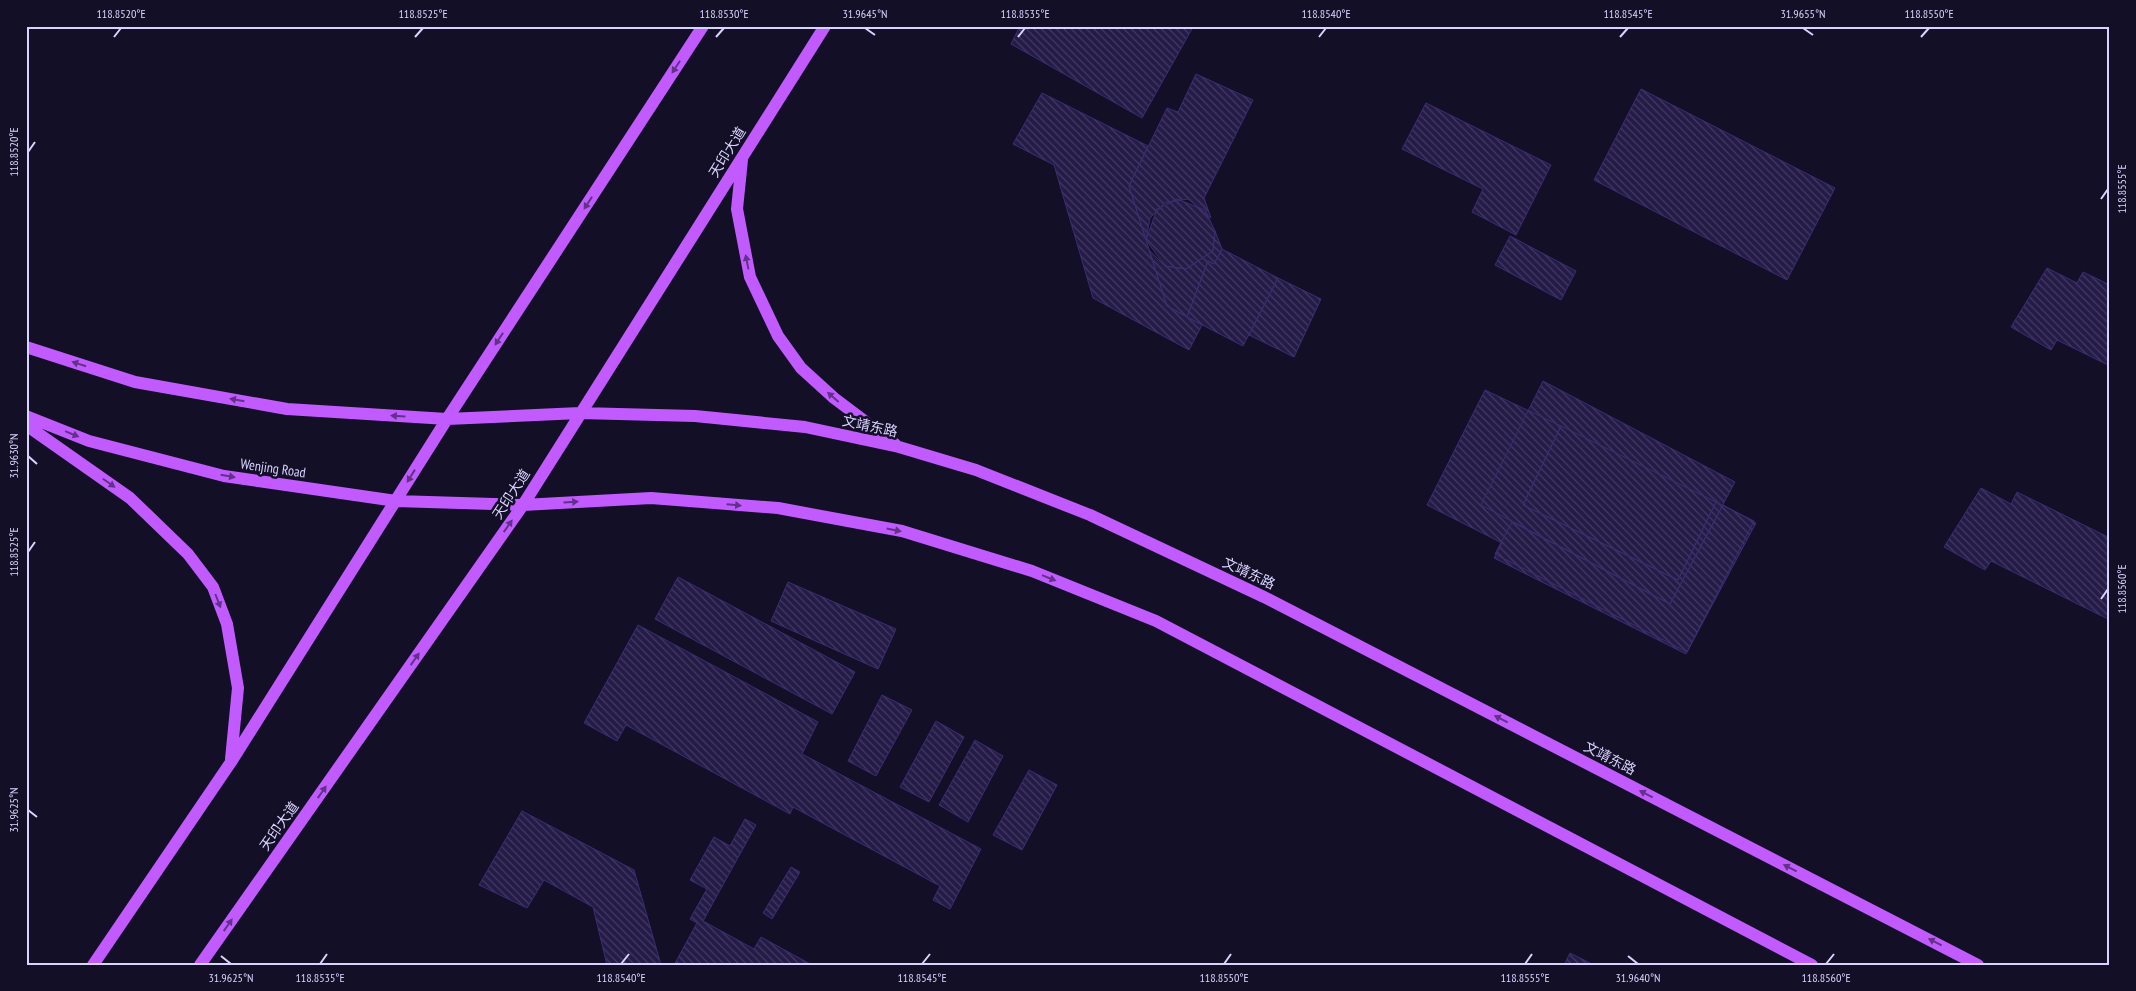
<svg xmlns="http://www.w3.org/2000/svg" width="2136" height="991" font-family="'PT Sans Narrow','Noto Sans SC',sans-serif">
<defs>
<pattern id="building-back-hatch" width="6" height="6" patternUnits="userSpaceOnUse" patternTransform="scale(1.25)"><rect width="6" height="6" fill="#241b47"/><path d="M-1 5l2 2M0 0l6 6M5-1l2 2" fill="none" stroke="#433b63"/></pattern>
</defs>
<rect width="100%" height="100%" fill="#130f26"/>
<path fill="url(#building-back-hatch)" stroke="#3b2d73" d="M1020 26H1192L1193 27 1142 118 1011 44Z
M1196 74 1253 100 1204 198 1211 218 1188 199 1165 203 1150 218 1146 240 1129 186 1167 108 1178 112Z
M1641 89 1835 188 1787 280 1594 180Z
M1042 93 1148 146 1129 186 1167 306 1202 325 1189 350 1093 298 1054 165 1013 144Z
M1426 103 1551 165 1516 235 1472 212 1483 189 1402 149Z
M1177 199 1205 210 1215 231 1213 251 1186 269 1165 266 1146 240 1157 209Z
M1215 231 1222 249 1214 264 1208 261 1187 317 1167 306 1149 250 1165 266 1186 269 1213 251Z
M1510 236 1576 271 1561 300 1495 265Z
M1222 249 1278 278 1243 346 1187 317 1208 261 1214 264Z
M2047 268 2077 283 2083 272 2110 285V366L2057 340 2051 350 2011 327Z
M1278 278 1321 299 1294 357 1249 335Z
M1543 381 1735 482 1670 604 1481 505Z
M1485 390 1561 426 1523 505 1678 580 1716 502 1754 521 1686 654 1494 558 1502 543 1427 505Z
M1561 426 1716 502 1678 580 1523 505Z
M1981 488 2011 504 2017 492 2110 538V620L1991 561 1985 570 1944 547Z
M1723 505 1756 523 1687 652 1495 554 1512 522 1670 604Z
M678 577 855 672 832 714 655 619Z
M788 582 896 629 878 669 771 621Z
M638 625 818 722 802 754 981 849 950 909 933 900 940 886 793 807 790 814 626 725 617 741 584 723Z
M882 695 912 710 876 776 848 761Z
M936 721 964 737 929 802 900 787Z
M975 740 1003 756 968 822 939 805Z
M1029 770 1057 785 1022 850 993 835Z
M522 811 634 870 661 965H607L593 907 544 880 527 908 479 885Z
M745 819 756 825 703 921 754 949 761 937 812 965H674L697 923 690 919 707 889 690 880 714 837 730 846Z
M791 867 800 872 772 919 763 913Z
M1570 953 1594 965H1564Z"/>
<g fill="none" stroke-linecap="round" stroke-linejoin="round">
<path stroke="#c25bff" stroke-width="12" d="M742 160 737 209 750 277 778 336 801 368 834 398 895 444
M26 347 135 382 287 409 447 419 580 413 695 416 805 427 899 447 976 470 1090 515 1264 597 1978 965
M26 416 89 441 224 476 396 501 523 505 651 498 778 508 902 531 1032 571 1156 621 1812 965
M26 425 130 498 188 554 213 587 227 624 238 688 231 759
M93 965 231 762 447 419 703 26
M200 965 523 505 825 26"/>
</g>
<defs><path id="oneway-solid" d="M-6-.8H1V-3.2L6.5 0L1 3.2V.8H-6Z" transform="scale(1.25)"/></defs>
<g fill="#623188">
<use href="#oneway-solid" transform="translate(676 67) rotate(123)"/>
<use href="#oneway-solid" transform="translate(588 203) rotate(123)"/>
<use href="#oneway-solid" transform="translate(747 262) rotate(-101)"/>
<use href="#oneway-solid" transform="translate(499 339) rotate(123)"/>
<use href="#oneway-solid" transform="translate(79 364) rotate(-162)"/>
<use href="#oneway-solid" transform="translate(833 397) rotate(-139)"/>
<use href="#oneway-solid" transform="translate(237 400) rotate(-170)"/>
<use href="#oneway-solid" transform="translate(398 416) rotate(-177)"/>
<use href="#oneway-solid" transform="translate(72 434) rotate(22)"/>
<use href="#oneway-solid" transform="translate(228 476) rotate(10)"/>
<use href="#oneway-solid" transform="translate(411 476) rotate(122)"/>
<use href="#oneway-solid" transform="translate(109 483) rotate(35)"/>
<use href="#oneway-solid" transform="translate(571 502) rotate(-3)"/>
<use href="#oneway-solid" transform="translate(734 505) rotate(5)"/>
<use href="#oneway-solid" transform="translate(508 526) rotate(-55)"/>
<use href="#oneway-solid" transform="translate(894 530) rotate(11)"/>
<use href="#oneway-solid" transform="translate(1049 578) rotate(22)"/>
<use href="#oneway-solid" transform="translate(218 601) rotate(69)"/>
<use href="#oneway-solid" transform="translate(415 659) rotate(-55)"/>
<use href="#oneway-solid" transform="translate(1501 719) rotate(-153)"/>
<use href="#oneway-solid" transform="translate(322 792) rotate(-55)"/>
<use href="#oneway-solid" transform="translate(1646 794) rotate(-153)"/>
<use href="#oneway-solid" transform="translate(1790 868) rotate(-153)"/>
<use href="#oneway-solid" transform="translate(228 925) rotate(-55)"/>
<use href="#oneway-solid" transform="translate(1935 942) rotate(-153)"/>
</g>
<path fill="none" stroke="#d9d4ff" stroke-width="2" d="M865 28 875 35M1803 28 1813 35M114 37 121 28M415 37 423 28M716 37 724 28M1018 37 1025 28M1319 37 1326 28M1620 37 1628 28M1921 37 1929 28M28 152 35 142M2101 199 2108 189M28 456 37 464M28 552 35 542M2101 599 2108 589M28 810 37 817M221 956 231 964M1628 956 1638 964M320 964 327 954M621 964 629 954M922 964 930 954M1224 964 1231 954M1525 964 1532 954M1826 964 1834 954"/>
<g text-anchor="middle" stroke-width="5" stroke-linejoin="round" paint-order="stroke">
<g font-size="14" fill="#d9d4ff" stroke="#130f26">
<text transform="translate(727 152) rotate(-58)" y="5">天印大道</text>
<text transform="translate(870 426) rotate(12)" y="5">文靖东路</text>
<text transform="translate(273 468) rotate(8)" y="5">Wenjing Road</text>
<text transform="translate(511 494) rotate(-57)" y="5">天印大道</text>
<text transform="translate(1249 573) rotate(25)" y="5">文靖东路</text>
<text transform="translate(1610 758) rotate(27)" y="5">文靖东路</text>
<text transform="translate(279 826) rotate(-55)" y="5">天印大道</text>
</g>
</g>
<rect width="2136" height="991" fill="none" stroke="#130f26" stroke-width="55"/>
<rect x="28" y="28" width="2080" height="936" fill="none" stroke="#d9d4ff" stroke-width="2"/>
<g font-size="12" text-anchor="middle" fill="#d9d4ff">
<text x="121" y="18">118.8520°E</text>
<text x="423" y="18">118.8525°E</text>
<text x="724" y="18">118.8530°E</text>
<text x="865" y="18">31.9645°N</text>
<text x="1025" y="18">118.8535°E</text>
<text x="1326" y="18">118.8540°E</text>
<text x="1628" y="18">118.8545°E</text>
<text x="1803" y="18">31.9655°N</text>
<text x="1929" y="18">118.8550°E</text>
<text transform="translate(14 152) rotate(-90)" y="4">118.8520°E</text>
<text transform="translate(2122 189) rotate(-90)" y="4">118.8555°E</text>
<text transform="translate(14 456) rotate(-90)" y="4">31.9630°N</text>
<text transform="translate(14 552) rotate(-90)" y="4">118.8525°E</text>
<text transform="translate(2122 589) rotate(-90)" y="4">118.8560°E</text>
<text transform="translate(14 810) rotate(-90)" y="4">31.9625°N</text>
<text x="231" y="982">31.9625°N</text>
<text x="320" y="982">118.8535°E</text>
<text x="621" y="982">118.8540°E</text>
<text x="922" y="982">118.8545°E</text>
<text x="1224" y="982">118.8550°E</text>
<text x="1525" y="982">118.8555°E</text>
<text x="1638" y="982">31.9640°N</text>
<text x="1826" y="982">118.8560°E</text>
</g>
</svg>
